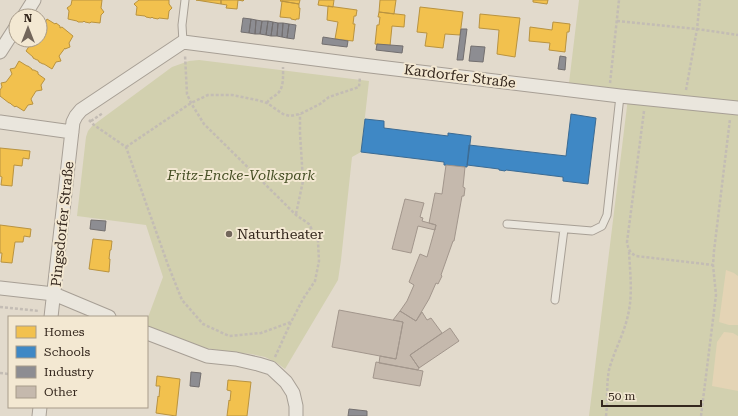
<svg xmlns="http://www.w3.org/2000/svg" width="738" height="416" font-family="'Roboto Serif',serif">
<rect width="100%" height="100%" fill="#e2dacc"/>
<path fill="#d2d0af" d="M579 0H738V416H589L629 90 569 83Z
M199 60 369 81 361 152 352 157 341 260 338 280 285 369 277 363 265 357 251 354 223 351 201 347 147 327V320L163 277 146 225 77 216 86 137 88 131 92 126 172 67 189 61Z"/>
<path fill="#e4d4b5" d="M726 270 734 273 738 276V325H729L719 322Z
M724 332 733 333 738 336V391L712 386 717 342Z"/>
<path fill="#f2c14e" stroke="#b99340" d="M72 0H102L101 8 104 12 101 15 100 23 91 22 90 23 85 22 84 21 83 22H78L77 21 68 19 69 11 67 8 71 5Z
M139 0H169V4L172 8 169 11 168 19 159 18 158 19 153 18 152 17 151 18 146 17 145 16 136 15 137 7 134 4Z
M196 0H221V4Z
M221 0H244L243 1 238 0 237 9 226 8 227 5 221 4Z
M281 0H300L299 4 280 1Z
M319 0H334L333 7 318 5Z
M380 0H396L394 14 379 12Z
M533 0H548L547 4 533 2Z
M282 1 299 4V8H300L299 19H296V20L291 19V18L280 17Z
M328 6 357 10 356 16H354L353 24H355L353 41 335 39 338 22 327 20Z
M420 7 463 12 460 35 445 34 443 48 425 46 427 33 417 32Z
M379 12 405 15 404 27 392 26 390 46 375 44 377 25H379L380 17H378Z
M480 14 520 18 515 57 497 54 499 30 479 28Z
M47 19 55 24 56 23 60 26V28L62 27 73 36 69 43 70 47 65 49V48L59 56 61 61 56 62 52 69 44 64H43L39 62 38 60H37L33 58V57L26 51 30 45 29 40H40V26H43Z
M553 22 570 24 569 32H567L565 52 549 50 550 43 529 41 530 27 552 30Z
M19 61 27 66H28L32 69V70H34L38 72V74L45 79 41 85 42 90 36 91 31 99 33 104 28 105 24 111 16 106 15 107 11 104 10 103H9L0 96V90L2 87 1 83 6 82 12 74 10 69 15 68Z
M0 148 30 151 29 159 23 158 22 166 14 165 12 186 1 185 2 177 0 176Z
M0 225 31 229 30 237 24 236 23 242H15L12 263 1 262 2 253H0Z
M93 239 112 241 111 250H110L109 259H110L109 272 89 269Z
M157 376 180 379 176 416 156 413 158 396 159 397 160 386H156Z
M228 380 251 382 247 416H227L229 400 230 401 231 391 227 390Z"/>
<path fill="#3f88c5" stroke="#3c6b93" d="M571 114 596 118 588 184 563 181V177L506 170 505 171 499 170V169L467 165 469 145 566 156Z
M365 119 384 121V128L448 136V133L471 136 467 167 444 165V162L361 152Z"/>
<path fill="#8d8d92" stroke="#736f6f" d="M243 18 251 19 249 33 241 32Z
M251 19 256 20 255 34 249 33Z
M256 20 262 21 260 34H255Z
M262 21H268L266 35 260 34Z
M268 21 273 22 271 36 266 35Z
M273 22 278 23 277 36H271Z
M278 23H283L282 37 277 36Z
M283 23 289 24 287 38 282 37Z
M289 24 296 25 294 39 287 38Z
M461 29H467L463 60H457Z
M323 37 348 41 347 47 322 44Z
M377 44 403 46 402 53 376 50Z
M471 46 485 47 483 62 469 61Z
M560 56 566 57 565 70 558 69Z
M91 220 106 221 105 231 90 229Z
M191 372 201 373 199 387 190 386Z
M349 409 367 411V416H348Z"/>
<path fill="#c5b9ad" stroke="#a2968c" d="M446 165 465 167 463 187 465 188 464 196H462L454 241H453L441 275 442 276 438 284 436 283 429 299 416 321 400 311 407 301 414 285 409 282 420 254 427 257 436 225 429 223 435 193 442 194Z
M405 199 424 203 420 217 423 218 422 221 436 225 435 230 418 226 411 253 392 249Z
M339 310 403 322 396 359 332 347Z
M400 311 416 321 422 312 427 320 431 318 442 333 410 355 419 368 418 370 379 363 380 356 396 359 403 322 393 320Z
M450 328 459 341 419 368 410 355Z
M376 362 423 371 420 386 373 378Z"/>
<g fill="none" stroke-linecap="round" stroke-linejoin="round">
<g stroke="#a79f95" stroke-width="9">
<path id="service" d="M183 42 182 25 185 0
M507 224 592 231 602 226 607 215 620 96
M555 300 564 229"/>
</g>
<g stroke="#a79f95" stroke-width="15">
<path id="minor" d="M24 16 34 0
M0 52 16 27
M0 122 72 132
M0 288 54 294 109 317
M51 317 73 122 76 116 81 110 183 42 362 65 620 96 738 108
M147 333 207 356 236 359 258 364 271 368 286 382 293 393 296 406V416
M39 416 40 407"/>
</g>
<path stroke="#c3bcb4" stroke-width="2.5" stroke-dasharray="3 2" stroke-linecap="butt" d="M617 21 697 29 738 35
M610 83 619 0
M686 90 697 29 700 0
M267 103C270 97 275 97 279 92 284 86 283 74 283 67
M644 111 627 242C628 249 630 253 636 256L713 265
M89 120 94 125 126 147 168 265 182 300 203 324 229 336 261 333 291 322 303 299 315 281 319 261 318 241 309 224 296 215 278 197 204 124 191 103 187 94 185 55
M91 121 103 113
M126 147 191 103 208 95H232L257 100 267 103 283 114 290 116 300 114 320 104 329 97 359 87 360 77
M296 214 303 181 300 133V114
M0 307 39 311
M275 357 291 322
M0 373 9 374
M606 416C608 401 606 386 609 370 614 351 624 334 628 315 633 294 630 273 629 251
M701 416 716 295 713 265 714 251 730 119"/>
<use href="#service" stroke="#eae6dd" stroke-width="7"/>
<use href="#minor" stroke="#eae6dd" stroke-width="13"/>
</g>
<circle fill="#72665b" stroke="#f3e8d2" stroke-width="1.5" cx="229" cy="234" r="4"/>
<g text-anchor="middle" stroke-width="4" stroke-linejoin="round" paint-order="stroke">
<g font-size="14" fill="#35281e" stroke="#f3e8d2">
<text transform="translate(460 76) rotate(7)" y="5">Kardorfer Straße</text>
<text transform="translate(62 224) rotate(-84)" y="5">Pingsdorfer Straße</text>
</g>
<g font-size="14" font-style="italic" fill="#475026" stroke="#f3e8d2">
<text x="241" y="180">Fritz-Encke-Volkspark</text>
</g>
<g font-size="14" fill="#35281e" stroke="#f3e8d2" text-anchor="start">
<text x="237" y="239">Naturtheater</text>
</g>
</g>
<rect x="8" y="316" width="140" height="92" fill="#f3e8d2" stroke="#a79b8a"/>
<rect x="16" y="326" width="20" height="12" fill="#f2c14e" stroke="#a79b8a"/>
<text x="44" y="336" font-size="12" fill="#35281e">Homes</text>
<rect x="16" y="346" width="20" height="12" fill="#3f88c5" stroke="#a79b8a"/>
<text x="44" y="356" font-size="12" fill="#35281e">Schools</text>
<rect x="16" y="366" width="20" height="12" fill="#8d8d92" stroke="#a79b8a"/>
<text x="44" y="376" font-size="12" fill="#35281e">Industry</text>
<rect x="16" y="386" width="20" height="12" fill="#c5b9ad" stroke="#a79b8a"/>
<text x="44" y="396" font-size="12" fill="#35281e">Other</text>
<g transform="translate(28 28)"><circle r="19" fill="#f3e8d2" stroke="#a79b8a"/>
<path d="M0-3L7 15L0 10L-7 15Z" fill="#72665b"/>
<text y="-6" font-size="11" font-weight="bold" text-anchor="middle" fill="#35281e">N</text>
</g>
<path d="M602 400v6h99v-6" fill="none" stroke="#35281e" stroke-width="2"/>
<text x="608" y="400" font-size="12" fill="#35281e" stroke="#f3e8d2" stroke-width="3" paint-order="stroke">50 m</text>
</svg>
